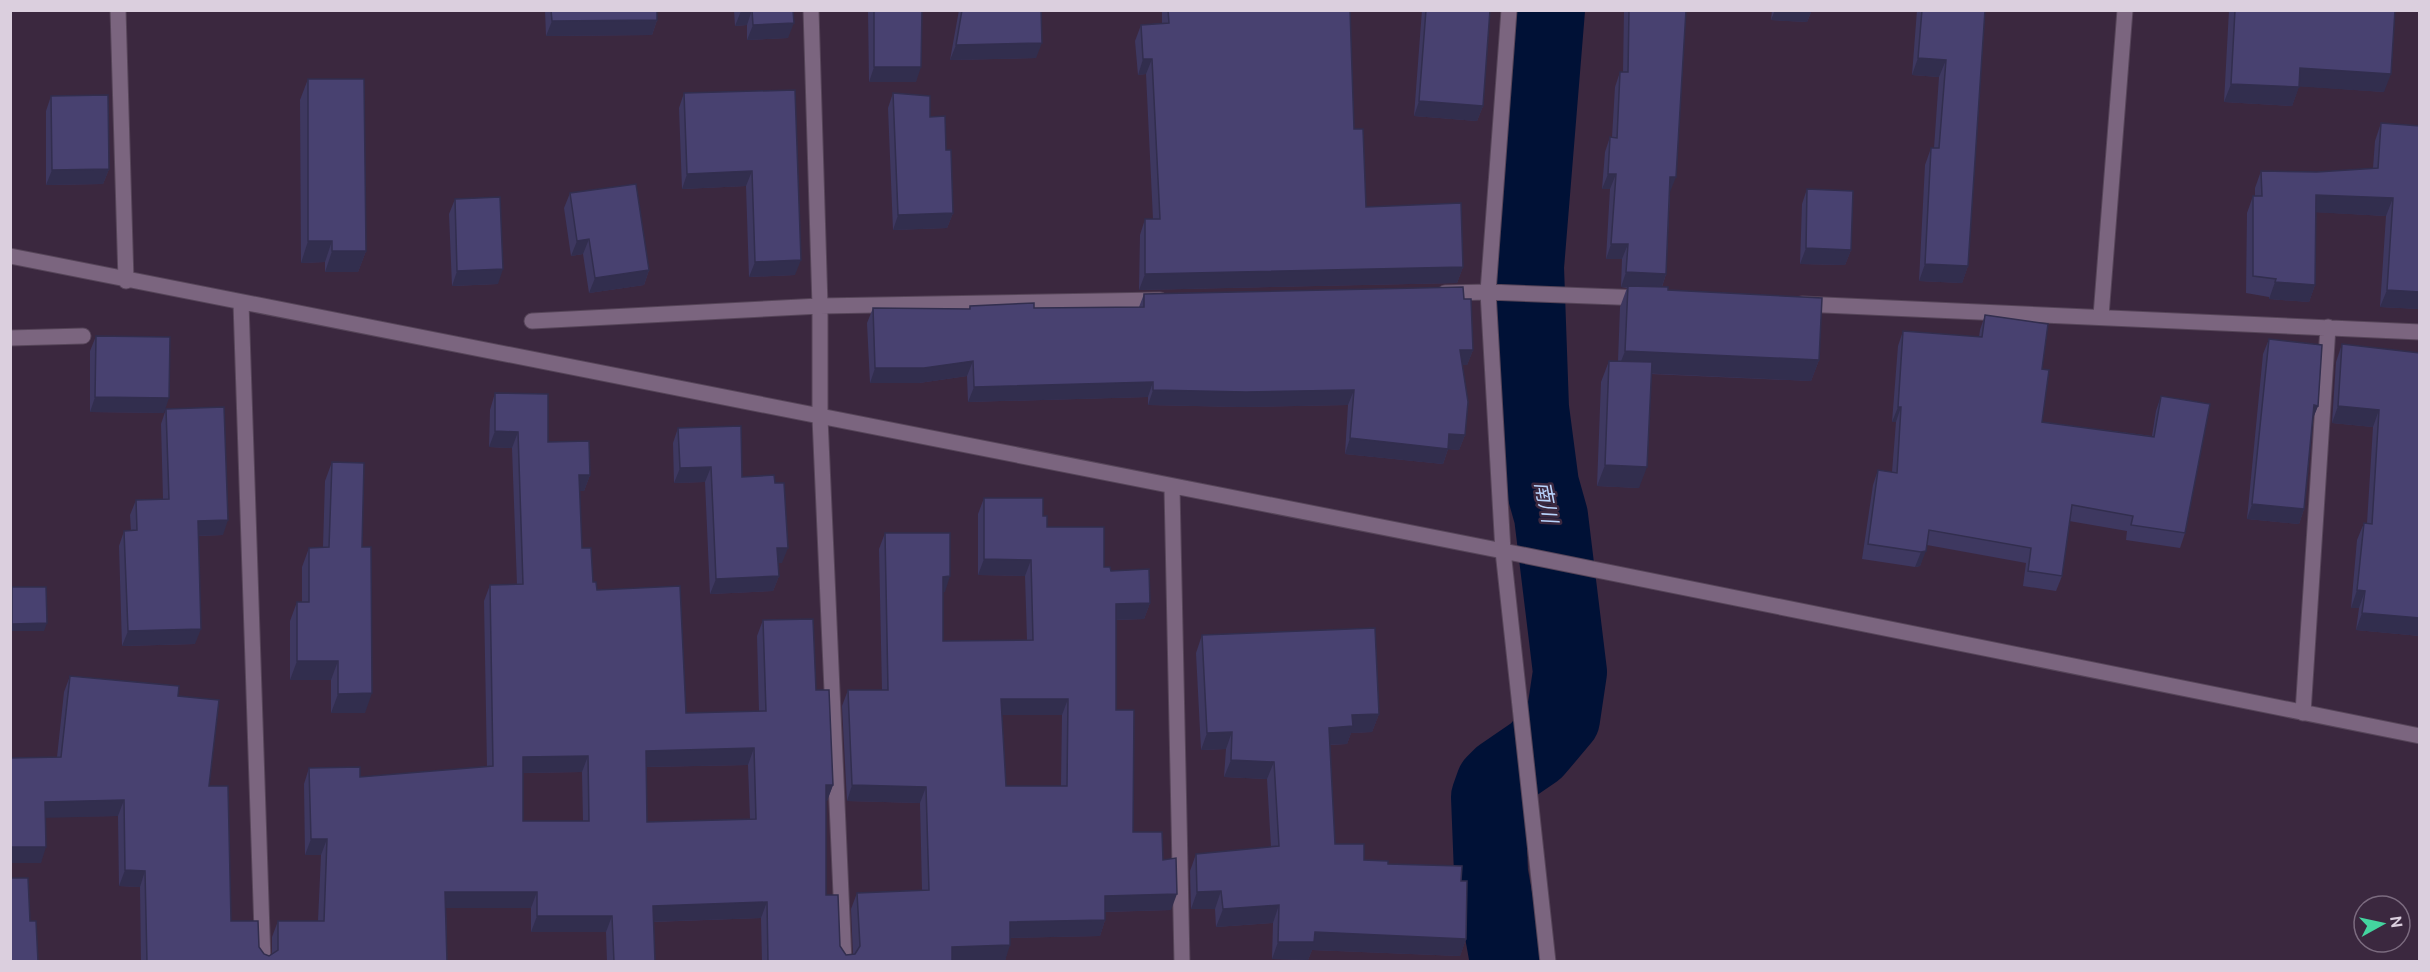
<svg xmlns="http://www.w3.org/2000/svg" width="2430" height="972" font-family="Ubuntu,'Noto Sans JP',sans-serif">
<rect width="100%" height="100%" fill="#3b283f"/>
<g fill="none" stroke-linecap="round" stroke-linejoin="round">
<path stroke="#001136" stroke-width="74" d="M1507 962 1491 873 1488 797 1493 783 1501 775 1536 751 1563 719 1570 672 1551 516 1542 484 1532 408 1527 267 1548 10"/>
<g stroke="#564559" stroke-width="17">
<path id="minor" d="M118 10 126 281
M811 10 820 306V418L844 962
M1509 10 1488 292 1503 551 1548 962
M10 256 1503 551 2420 736
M1445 293 1488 292 1643 298
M241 303 263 962
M1802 304 2420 332
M2101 316 2125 10
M532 321 820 306 1160 300
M10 338 83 336
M1172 488 1182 962
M2303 713 2328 327"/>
</g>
<use href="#minor" stroke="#7b657f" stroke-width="15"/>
</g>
<path fill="#3e3860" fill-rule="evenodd" d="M545 10H657V20L652 35 546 36Z
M734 10H793L788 38 747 40V25L735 26Z
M868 10H922L916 82H869Z
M959 10H1041L1036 58 950 60Z
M1162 10H1350L1354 129 1366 207 1463 267 1457 283 1139 290 1140 235 1145 219H1153L1146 74 1138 75 1135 41 1141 25 1162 23Z
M1422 10H1490L1483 106 1477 121 1414 116Z
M1624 10H1686L1670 192 1666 274 1662 287 1819 360 1811 381 1651 374 1639 488 1597 486 1601 382 1609 361H1618L1620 307 1627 288 1621 287 1622 259H1606L1610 189H1602L1605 152 1610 137H1612L1615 87 1620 72H1623Z
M1772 10H1812L1807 22 1771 20Z
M1917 10H1985L1968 266 1962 283 1919 281 1925 165 1931 148H1934L1939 77 1912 75Z
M2229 10H2395L2384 92 2299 86 2292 106 2224 102Z
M308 79 366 251 358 272H325V262L301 263 300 100Z
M795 90V275L749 277 746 186 682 189 679 108 684 93Z
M893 93 930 117 953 213 947 228 893 230 888 108Z
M51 96 109 169 103 184 46 185V111Z
M2381 123 2420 309 2380 307 2386 216 2316 212 2315 285 2309 302 2269 299V297L2246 293 2247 213 2253 196H2255V188L2261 171 2317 172 2373 168 2375 141Z
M1807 189 1851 250 1845 265 1800 264 1802 204Z
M570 193 649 270 644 285 589 293 583 254 571 256 564 208Z
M455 199 498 284 452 286 449 214Z
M1144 294 1464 299 1473 350 1467 365H1462L1465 435 1459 450 1448 449 1443 464 1345 454 1348 405 1241 407 1148 405V397L968 402 967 376 919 383H870L867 323 873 308 969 309 970 306 1034 308 1139 307Z
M1985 315 2042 369V422L2152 436 2156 411 2161 396 2185 533 2180 548 2126 540 2127 531 2069 521 2062 576 2056 591 2023 586 2026 563 1927 545 1920 566 1915 567 1862 559 1873 485 1878 470 1892 472 1896 422H1892L1898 346 1903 331 1979 337 1980 330Z
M96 336 164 413 90 412V351Z
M2269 339 2318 406 2312 420 2304 509 2299 524 2247 519 2263 354Z
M2342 344 2420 353V636L2356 630 2359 608H2351L2357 540 2364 523H2367L2373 427 2332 423 2336 362Z
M495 393 548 442 590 475 584 491H579L582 548 593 582 597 590 686 713 759 711 757 636 763 620 816 690 833 785 827 801H826V895L840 946 846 955H853L851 909 857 893 922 890 920 803 847 801 842 706 848 690H882L879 549 885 533 945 592H943V641L1027 640 1025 576 978 575V514L984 498 1043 516 1047 527 1111 571 1150 603 1144 619 1116 620V710L1133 832 1163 860 1171 910 1105 912V920L1100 936 1010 938 1005 961 762 962 761 918 653 922 655 962H607L606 932H531V908H446L447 962H141L140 887 119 886 118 816 46 817 41 863H10L57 757 64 692 70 676 178 696 209 786 231 921 259 947 264 954 269 956 272 954V937L278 921H318L321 855H305L304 784 309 768 360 777 487 767 484 601 490 585H517L512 448 489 447 490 410ZM1002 715H1062L1061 786H1006ZM748 765 750 819 647 822V767ZM582 772 583 821H523V773Z
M166 409 223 535 198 536 195 644 122 646 119 546 124 531H131L130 515 136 500 163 499 161 424Z
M678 428 742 477 782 563H778L779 576 773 591 710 594 705 482 674 483 673 443Z
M332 462 362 547 365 713H331V680H290V621L297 602H302V567L309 548 323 547 325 481Z
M12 587 44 631H10V591Z
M1202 635 1379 714 1372 732 1351 733 1347 744 1330 745 1335 844 1364 860 1388 864 1461 881 1466 939 1460 956 1312 950 1308 960 1272 959 1273 923 1216 927 1215 909H1191L1190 871 1196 854 1271 847 1267 779 1224 777 1226 749 1201 750 1196 653Z"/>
<path fill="#322e4e" d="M752 10 747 25 735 26 741 11Z
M1775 10H1812L1807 22 1771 20Z
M657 20 652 35 546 36 552 21Z
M794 23 788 38 747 40 753 25Z
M1042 43 1036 58 950 60 956 45Z
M1918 58 1946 60 1939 77 1912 75Z
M1143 59H1152L1146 74 1138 75Z
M874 67H921L916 82H869Z
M2300 68 2391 74 2384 92 2293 86Z
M2231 84 2299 87 2292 106 2224 102Z
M1419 101 1483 106 1477 121 1414 116Z
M109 169 103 184 46 185 52 170Z
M752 171 746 186 682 189 687 174Z
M1608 174H1616L1610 189H1602Z
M1670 177H1676L1670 192H1665Z
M2316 195 2393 198 2386 216 2310 212Z
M953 213 947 228 893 230 898 215Z
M589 239 583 254 571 256 577 241Z
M308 241H332L325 262 301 263Z
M1611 244H1628L1622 259H1606Z
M1806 248 1851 250 1845 265 1800 264Z
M332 251H366L358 272H325Z
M801 260 795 275 749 277 755 262Z
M1925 264 1968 266 1962 283 1919 281Z
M1463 267 1457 283 1139 290 1145 274Z
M503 269 498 284 452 286 457 271Z
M649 270 644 285 589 293 595 278Z
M1626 272 1666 274 1661 289 1621 287Z
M2275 282 2315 285 2309 302 2269 299Z
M2387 290 2420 292V309L2380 307Z
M1460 350H1473L1467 365H1455Z
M1625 351 1819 360 1811 381 1617 372Z
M973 361 967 376 919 383H870L875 368Z
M1153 382 1148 397 968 402 974 387Z
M1153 390H1354L1348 405 1241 407 1148 405Z
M95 397 169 398 164 413 90 412Z
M2314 405 2318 406 2312 421Z
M2338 406 2379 410 2373 427 2332 423Z
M1898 407H1901L1896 422H1892Z
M495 431 518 432 512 448 489 447Z
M1449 434 1465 435 1459 450 1445 449H1448L1443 464 1345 454 1350 438Z
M1605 465 1647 467 1639 488 1597 486Z
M711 467 705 482 674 483 680 468Z
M579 475H590L584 491H573Z
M2252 504 2304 509 2299 524 2247 519Z
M228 520 223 535 193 536 198 521Z
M777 548H788L782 563H772Z
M1926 551 1920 566 1915 567 1921 552Z
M984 559 1031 560 1025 576 978 575Z
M779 576 773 591 710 594 716 579Z
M950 576 945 592 937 593 943 577Z
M2357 590 2365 591 2359 608H2351Z
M1150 603 1144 619 1110 620 1116 604Z
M2362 613 2420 618V636L2356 630Z
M47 623 44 631H10L12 624Z
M201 629 195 644 122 646 128 631Z
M297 661H338L331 680H290Z
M372 693 365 713H331L338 694Z
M1001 699H1068L1062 715H995Z
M1379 714 1372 732 1351 733 1347 744 1322 745 1329 728 1352 715Z
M1232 732 1226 749 1201 750 1207 733Z
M754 748 748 765 641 767 646 751Z
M588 756 582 772 518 773 523 757Z
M1231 760 1274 762 1267 779 1224 777Z
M826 785H833L827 801H820Z
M852 785 926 787 920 803 847 801Z
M124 800 118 816 40 818 45 802Z
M311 839H327L321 855H305Z
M10 847H46L41 863H10Z
M125 870 145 871 140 887 119 886Z
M1221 891 1215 909H1191L1197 892Z
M445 892H537L531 908H439Z
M1177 894 1171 910 1099 912 1105 896Z
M767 902 761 918 647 922 653 906Z
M1279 905 1273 923 1216 927 1223 909Z
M537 916H612L606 932H531Z
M1105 920 1100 936 1004 938 1010 922Z
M1315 932 1466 939 1460 956 1312 950 1308 960 1272 959 1278 942Z
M1010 945 1005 961 947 962 952 947Z"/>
<path fill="#484170" stroke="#322e4e" stroke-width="1.5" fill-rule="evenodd" d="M551 10H657V20L552 21Z
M752 10H793L794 23 753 25Z
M874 10H922L921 67H874Z
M962 10H1041L1042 43 956 45Z
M1168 10H1350L1354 129H1363L1366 207 1461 203 1463 267 1145 274V219H1160L1152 59H1143L1141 25 1169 23Z
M1426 10H1490L1483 106 1419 101Z
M1629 10H1686L1676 177H1670L1666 274 1626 272 1628 244H1611L1616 174H1608L1610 137 1617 138 1620 72H1628Z
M1922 10H1985L1968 266 1925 264 1931 148H1939L1946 60 1918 58Z
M2235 10H2395L2391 74 2300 68 2299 87 2231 84Z
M308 79H364L366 251H332V241H308Z
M795 90 801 260 755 262 752 171 687 174 684 93Z
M893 93 930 96V117L945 116 946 150H951L953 213 898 215Z
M108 95 109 169 52 170 51 96Z
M2381 123 2420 126V292L2387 290 2393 198 2316 195 2315 285 2275 282 2276 279 2253 276V196H2262L2261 171 2317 172 2378 168Z
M636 184 649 270 595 278 589 239 577 241 570 193Z
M1807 189 1853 191 1851 250 1806 248Z
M500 197 503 269 457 271 455 199Z
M1628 286 1668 287V290L1822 298 1819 360 1625 351Z
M1463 287 1464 299H1471L1473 350H1460L1468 402 1465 435 1449 434 1448 449 1350 438 1354 390 1246 392 1153 390V382L974 387 973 361 924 368H875L873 308 970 309V306L1034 303V308L1144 307V294Z
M1985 315 2048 324 2042 369 2049 370 2042 422 2154 437 2161 396 2210 404 2185 533 2131 525 2133 516 2072 505 2062 576 2028 571 2031 548 1929 530 1926 551 1921 552 1868 544 1878 470 1897 473 1901 407H1898L1903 331 1982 337Z
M96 336 170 337 169 398 95 397Z
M2269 339 2322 345 2318 406 2314 405 2304 509 2252 504Z
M2342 344 2420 353V618L2362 613 2365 591 2357 590 2364 523 2372 524 2379 410 2338 406Z
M1609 361 1652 362 1647 467 1605 465Z
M495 393 548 394V442L589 441 590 475H579L582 548H591L593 582H596L597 590 680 586 686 713 766 711 763 620 813 619 816 690H829L833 785H826V895H838L840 946 846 955 855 954 860 946 857 893 929 890 926 787 852 785 848 690H888L885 533H950V576L943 577V641L1033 640 1031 560 984 559V498H1043V516H1047V527H1104V567H1110L1111 571 1149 569 1150 603 1116 604V710H1134L1133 832H1162L1163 860 1176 858 1177 894 1105 896V920L1010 922V945L952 947V962H768L767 902 653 906 655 962H614L612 916H537V892H445L447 962H147L145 871 125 870 124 800 45 802 46 847H10V758L61 757 70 676 179 686 178 696 219 700 209 786H228L231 921H258L259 947 264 954 269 956 278 950V921H324L327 839H311L309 768 360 767V777L493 766 490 585 523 584 518 432 495 431ZM1001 699H1068L1067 786H1006ZM754 748 756 819 647 822 646 751ZM588 756 589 821H523V757Z
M224 407 228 520 198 521 201 629 128 631 124 531 137 530 136 500 169 499 166 409Z
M741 426 742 477 774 475 775 483H784L788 548H777L779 576 716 579 711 467 680 468 678 428Z
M332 462 364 463 362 547H371L372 693 338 694V661H297V602H309V548L329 547Z
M12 587H46L47 623 12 624Z
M1375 628 1379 714 1352 715 1353 726 1329 728 1335 844H1364V860L1388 861V864L1462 866 1461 881H1467L1466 939 1315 932 1314 942H1278L1279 905 1223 909 1221 891 1197 892 1196 854 1279 846 1274 762 1231 760 1232 732 1207 733 1202 635Z
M10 878H28L30 921H36L38 962H10Z"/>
<g text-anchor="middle" stroke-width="5" stroke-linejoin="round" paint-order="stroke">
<g font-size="21" font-style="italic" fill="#b8d3fc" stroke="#3b283f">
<text transform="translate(1546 502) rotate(79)" y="7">南川</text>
</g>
</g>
<rect width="2430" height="972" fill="none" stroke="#dbcfde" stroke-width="24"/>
<g transform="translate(2382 924) rotate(82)"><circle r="28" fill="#3b283f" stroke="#7b6b7f" stroke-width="1.5"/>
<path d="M0-4.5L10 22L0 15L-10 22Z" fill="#44d49f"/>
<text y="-9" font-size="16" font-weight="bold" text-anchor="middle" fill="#dbcfde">N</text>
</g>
</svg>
